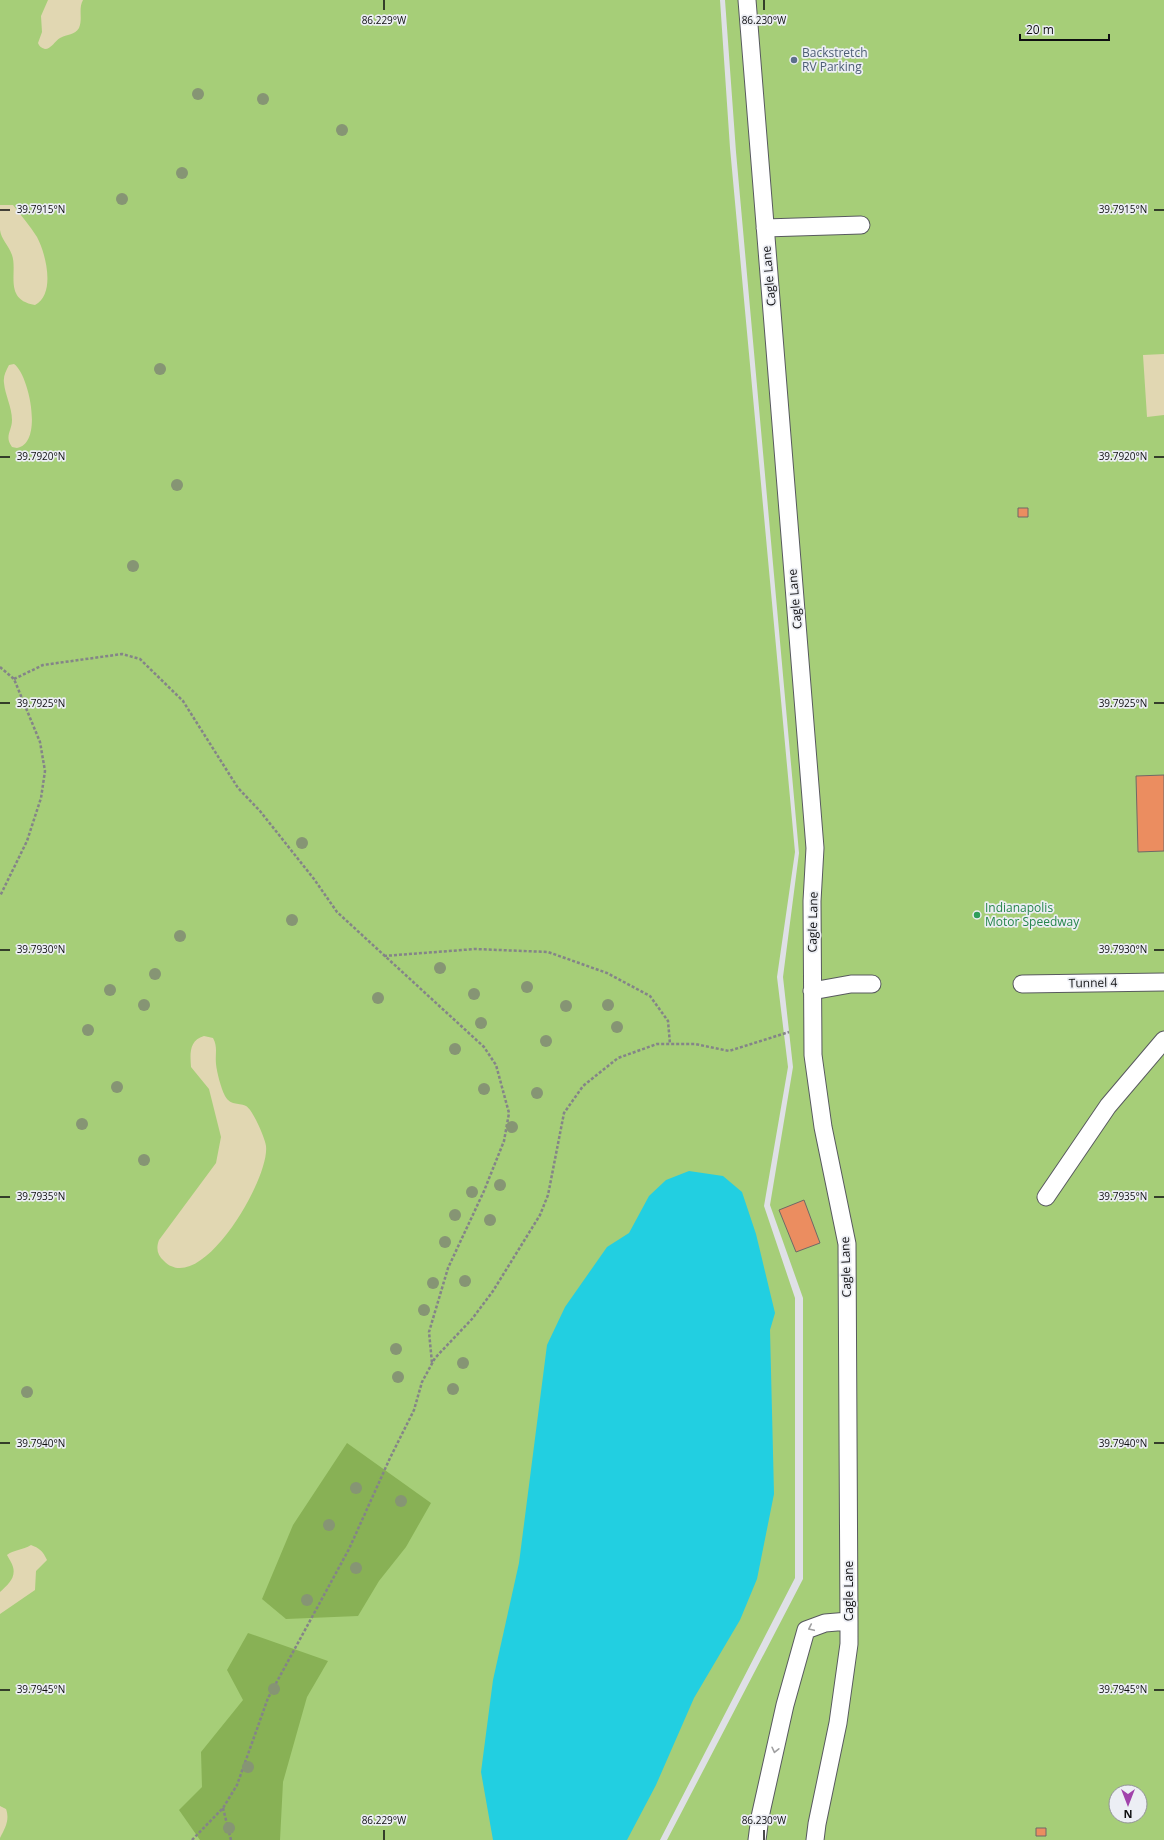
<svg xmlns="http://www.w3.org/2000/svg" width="1164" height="1840" font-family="'Open Sans',sans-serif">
<rect width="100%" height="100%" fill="#dfe0e6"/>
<path fill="#a6ce78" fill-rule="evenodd" d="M0 0H720L730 148 795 852 777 977 788 1067 764 1206 795 1298V1578L660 1840H0Z
M725 0H1164V1840H667L803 1579V1298L770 1205 793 1067 783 977 799 853 736 152ZM1116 1792H1140V1816H1116Z"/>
<path fill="#88b155" d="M347 1443 431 1503 406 1547 379 1581 358 1616 286 1619 262 1599 293 1525Z
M248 1633 328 1661 307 1697 283 1782 280 1840H200L179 1810 202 1787 201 1752 243 1700 227 1670Z"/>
<path fill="#e1d7b2" d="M48 0H83C78 9 83 19 79 28 75 35 67 34 60 38 55 41 51 49 45 49 41 48 39 46 38 43L42 32 41 16Z
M0 205H13C21 215 30 226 37 237 46 254 56 294 35 305 3 300 18 272 12 255 9 246 1 239 0 230 0 222 0 213 0 205Z
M1164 354V415L1147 417 1143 355Z
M14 364C29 374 44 444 17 448L12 447C4 436 12 431 12 420 12 407 5 395 4 383 3 376 6 371 9 365Z
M204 1036 213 1038C218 1047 215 1054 216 1064 217 1073 221 1088 225 1096 231 1106 237 1102 246 1106 253 1110 265 1138 266 1146 270 1179 200 1298 164 1261 157 1255 156 1248 159 1240L216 1163 221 1137 209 1089 191 1067C190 1054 189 1040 204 1036Z
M31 1545C39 1548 43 1551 47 1560L36 1571 35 1590 0 1614V1592C8 1585 16 1578 13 1567 12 1563 9 1559 7 1555 13 1550 23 1550 31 1545Z
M0 1806 6 1809C10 1820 5 1828 0 1838Z"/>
<path fill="#22cfe1" d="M689 1171 723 1176 742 1192 756 1234 775 1313 770 1330 774 1494 757 1579 740 1620 694 1698 656 1785 627 1840H493L481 1772 493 1680 519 1563 547 1345 565 1307 607 1247 629 1233 649 1196 666 1180Z"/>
<path fill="#eb8d60" stroke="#6f6966" d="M1018 508H1028V517H1018Z
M1164 775V851L1138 852 1136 776Z
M804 1200 820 1243 796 1252 779 1210Z
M1036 1828H1046V1836H1036Z"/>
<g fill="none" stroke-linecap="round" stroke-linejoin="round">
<g stroke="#585a5f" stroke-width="19">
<path id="service" d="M747 0 815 848 812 901 813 1055 823 1127 847 1244 849 1621V1644L838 1723 817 1824 815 1840
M765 228 861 225
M1022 984 1164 982
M812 991 851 984H872
M1046 1197 1108 1106 1164 1040
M757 1840 760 1817 785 1705 806 1630 825 1623 849 1621"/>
</g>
<path stroke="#848488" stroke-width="2.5" stroke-dasharray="3 2" stroke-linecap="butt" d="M0 667 14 679 40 742 45 771 41 798 27 841 0 896
M14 679 43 665 122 654 140 659 183 701 238 788 260 811 314 879 337 912 484 1047 496 1065 509 1113 504 1141 484 1191 448 1268 429 1332 432 1363
M384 956 475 949 548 952 607 973 650 996 668 1021 670 1044
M223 1808 231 1840
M192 1840 223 1808 237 1785 268 1698 349 1549 390 1458 414 1410 422 1382 435 1358 472 1319 493 1291 540 1215 548 1195 564 1113 583 1086 618 1058 657 1044H695L729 1051 789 1032"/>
<use href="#service" stroke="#fff" stroke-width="17"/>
</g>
<g fill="#869574">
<circle cx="198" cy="94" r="6"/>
<circle cx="263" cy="99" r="6"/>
<circle cx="342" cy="130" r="6"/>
<circle cx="182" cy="173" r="6"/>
<circle cx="122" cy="199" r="6"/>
<circle cx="160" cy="369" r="6"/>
<circle cx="177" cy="485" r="6"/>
<circle cx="133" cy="566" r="6"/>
<circle cx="302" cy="843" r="6"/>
<circle cx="292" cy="920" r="6"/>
<circle cx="180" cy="936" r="6"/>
<circle cx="440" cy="968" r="6"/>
<circle cx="155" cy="974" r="6"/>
<circle cx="527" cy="987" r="6"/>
<circle cx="110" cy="990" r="6"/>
<circle cx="474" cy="994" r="6"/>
<circle cx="378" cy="998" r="6"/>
<circle cx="144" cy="1005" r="6"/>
<circle cx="608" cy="1005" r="6"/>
<circle cx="566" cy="1006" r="6"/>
<circle cx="481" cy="1023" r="6"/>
<circle cx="617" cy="1027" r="6"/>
<circle cx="88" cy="1030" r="6"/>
<circle cx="546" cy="1041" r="6"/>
<circle cx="455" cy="1049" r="6"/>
<circle cx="117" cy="1087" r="6"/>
<circle cx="484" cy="1089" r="6"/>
<circle cx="537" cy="1093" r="6"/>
<circle cx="82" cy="1124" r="6"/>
<circle cx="512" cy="1127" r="6"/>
<circle cx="144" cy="1160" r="6"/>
<circle cx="500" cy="1185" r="6"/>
<circle cx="472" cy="1192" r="6"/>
<circle cx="455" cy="1215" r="6"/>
<circle cx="490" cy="1220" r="6"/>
<circle cx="445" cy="1242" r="6"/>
<circle cx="465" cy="1281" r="6"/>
<circle cx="433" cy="1283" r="6"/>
<circle cx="424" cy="1310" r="6"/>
<circle cx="396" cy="1349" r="6"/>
<circle cx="463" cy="1363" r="6"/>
<circle cx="398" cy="1377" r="6"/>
<circle cx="453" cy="1389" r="6"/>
<circle cx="27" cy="1392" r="6"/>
<circle cx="356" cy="1488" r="6"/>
<circle cx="401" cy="1501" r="6"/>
<circle cx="329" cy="1525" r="6"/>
<circle cx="356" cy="1568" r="6"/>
<circle cx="307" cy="1600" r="6"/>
<circle cx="274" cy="1689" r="6"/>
<circle cx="248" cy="1767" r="6"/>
<circle cx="229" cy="1828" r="6"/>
</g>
<defs><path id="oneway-chevron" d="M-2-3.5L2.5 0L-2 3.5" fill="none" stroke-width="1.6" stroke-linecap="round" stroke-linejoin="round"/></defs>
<g stroke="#9f9fa0">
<use href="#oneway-chevron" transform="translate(811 1628) rotate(155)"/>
<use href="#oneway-chevron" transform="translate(775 1750) rotate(103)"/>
</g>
<path fill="none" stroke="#0f0f11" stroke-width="1.5" d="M384 0V10M764 0V10M0 210H10M1154 210H1164M0 457H10M1154 457H1164M0 703H10M1154 703H1164M0 950H10M1154 950H1164M0 1197H10M1154 1197H1164M0 1443H10M1154 1443H1164M0 1690H10M1154 1690H1164M384 1830V1840M764 1830V1840"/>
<circle fill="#5c6f8a" stroke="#eceef4" stroke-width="1.5" cx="794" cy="60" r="4"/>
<circle fill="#2e9e5b" stroke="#eceef4" stroke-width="1.5" cx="977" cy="915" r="4"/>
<g text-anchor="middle" stroke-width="3.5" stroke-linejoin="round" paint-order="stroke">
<g font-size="12" fill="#4e5e75" stroke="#eceef4" text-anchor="start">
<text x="802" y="57">Backstretch<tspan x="802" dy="14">RV Parking</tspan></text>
</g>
<g font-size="12" fill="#0f0f11" stroke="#eceef4">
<text transform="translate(769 276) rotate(-95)" y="4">Cagle Lane</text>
<text transform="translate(795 599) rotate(-95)" y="4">Cagle Lane</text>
<text transform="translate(813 922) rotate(-89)" y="4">Cagle Lane</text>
<text transform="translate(1093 983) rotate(-1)" y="4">Tunnel 4</text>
<text transform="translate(846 1267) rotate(-92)" y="4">Cagle Lane</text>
<text transform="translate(849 1591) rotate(-90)" y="4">Cagle Lane</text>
</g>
<g font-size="12" fill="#27864d" stroke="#eceef4" text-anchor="start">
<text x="985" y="912">Indianapolis<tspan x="985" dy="14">Motor Speedway</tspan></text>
</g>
</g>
<g font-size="10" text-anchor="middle" fill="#0f0f11" stroke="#eceef4" stroke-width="3.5" stroke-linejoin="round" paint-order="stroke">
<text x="384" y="24">86.229°W</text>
<text x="764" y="24">86.230°W</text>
<text x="1123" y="213">39.7915°N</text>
<text x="41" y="213">39.7915°N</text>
<text x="1123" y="460">39.7920°N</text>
<text x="41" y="460">39.7920°N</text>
<text x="1123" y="707">39.7925°N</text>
<text x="41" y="707">39.7925°N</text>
<text x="1123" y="953">39.7930°N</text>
<text x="41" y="953">39.7930°N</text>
<text x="1123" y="1200">39.7935°N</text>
<text x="41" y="1200">39.7935°N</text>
<text x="41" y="1447">39.7940°N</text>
<text x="1123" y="1447">39.7940°N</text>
<text x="1123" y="1693">39.7945°N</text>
<text x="41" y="1693">39.7945°N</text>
<text x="384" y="1824">86.229°W</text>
<text x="764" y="1824">86.230°W</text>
</g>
<g transform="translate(1128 1804) rotate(180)"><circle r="19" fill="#eceef4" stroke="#949599"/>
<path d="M0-3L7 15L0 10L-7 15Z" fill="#a143ab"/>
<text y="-6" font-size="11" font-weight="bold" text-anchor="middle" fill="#0f0f11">N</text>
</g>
<path d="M1020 34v6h89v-6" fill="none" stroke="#0f0f11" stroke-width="2"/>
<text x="1026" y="34" font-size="12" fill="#0f0f11" stroke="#eceef4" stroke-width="3" paint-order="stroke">20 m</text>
</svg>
